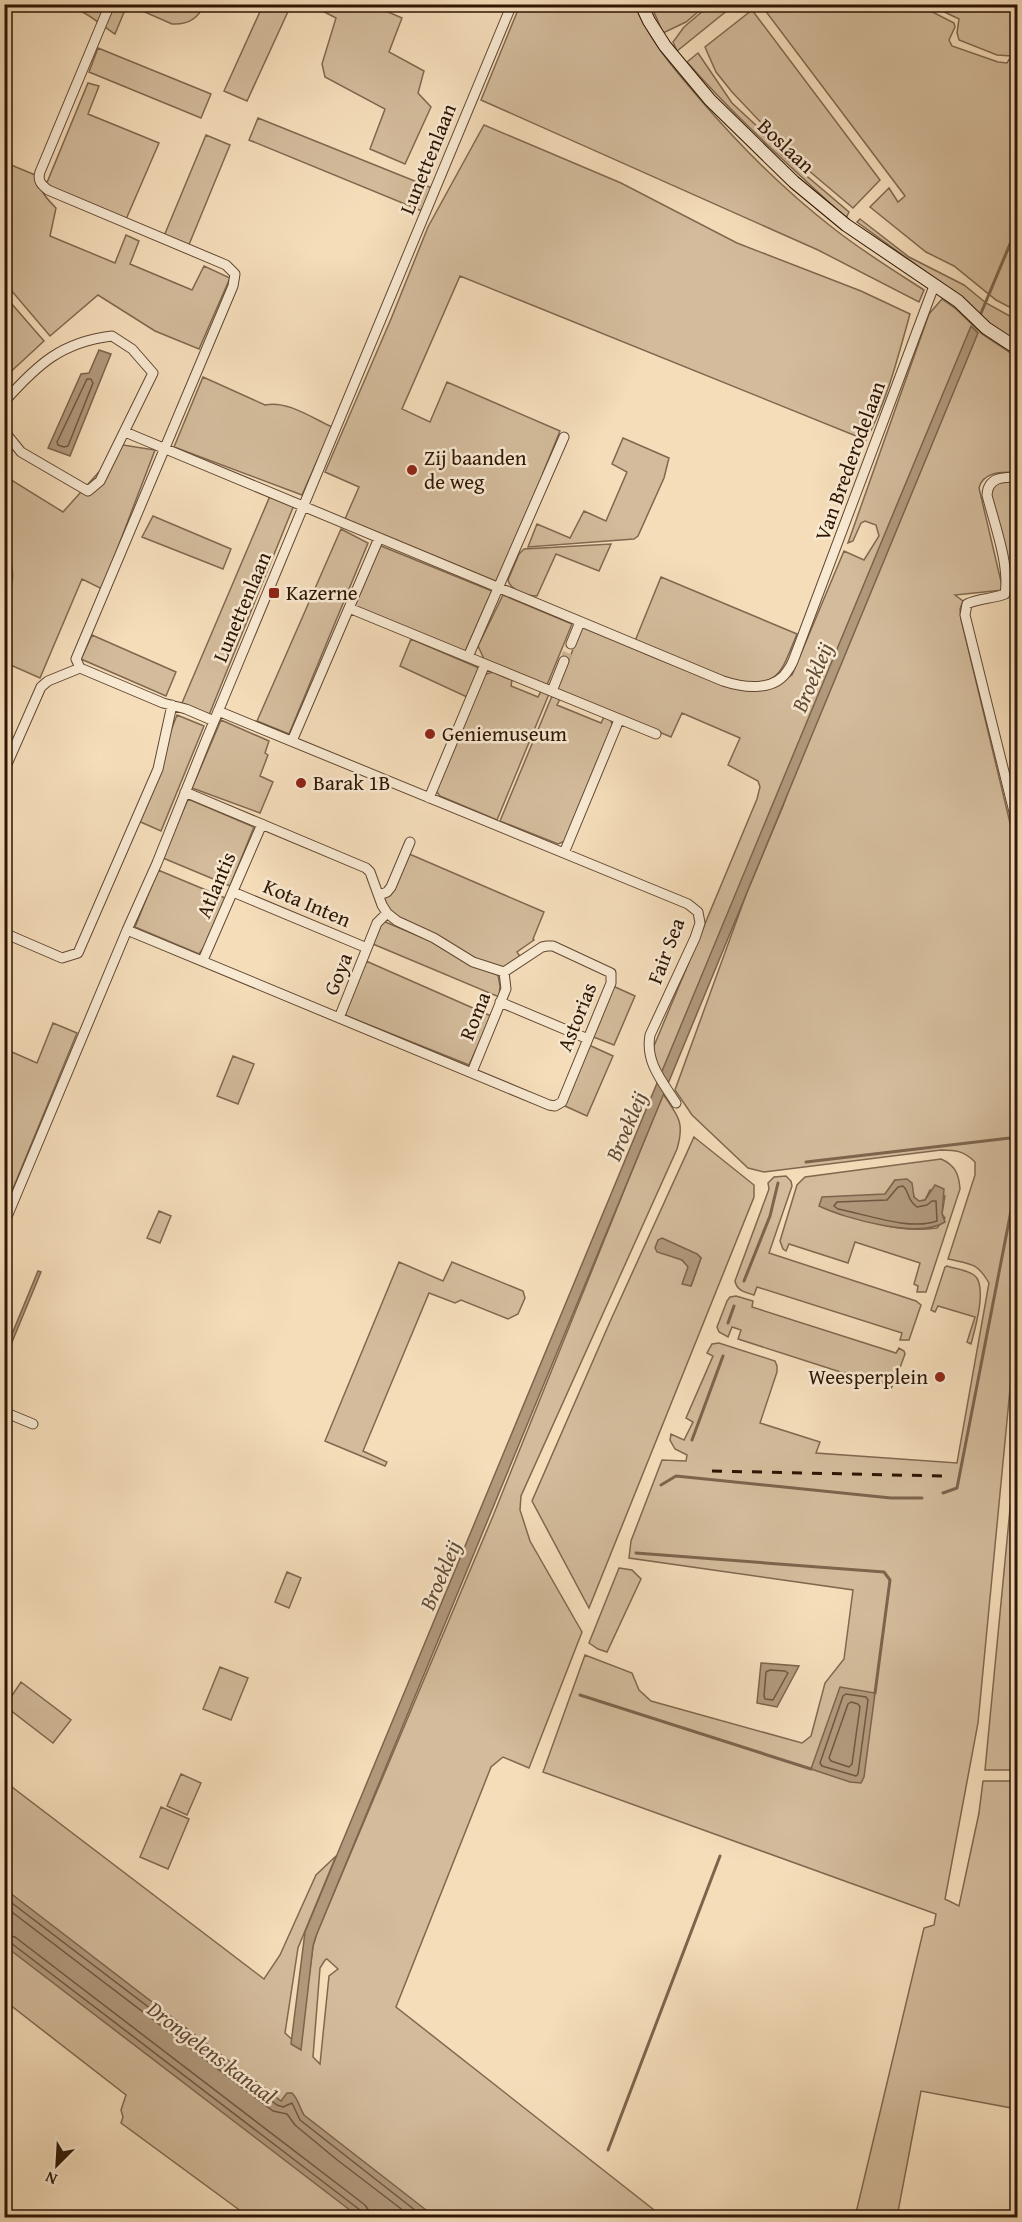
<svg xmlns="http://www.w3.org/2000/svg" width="1022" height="2222" font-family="'Gentium Book Plus',serif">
<rect width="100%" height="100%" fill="#f5ddba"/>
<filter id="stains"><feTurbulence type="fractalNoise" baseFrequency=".00333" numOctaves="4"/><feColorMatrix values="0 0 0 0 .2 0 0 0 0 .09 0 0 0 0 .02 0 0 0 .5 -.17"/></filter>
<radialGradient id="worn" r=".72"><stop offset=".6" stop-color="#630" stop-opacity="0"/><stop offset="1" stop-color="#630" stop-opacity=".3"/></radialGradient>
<path fill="#d3bb9b" stroke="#80684f" stroke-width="1.5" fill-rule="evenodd" d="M58 5H127L115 34C95 21 83 7 58 5Z
M129 5 204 4V5C198 19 188 25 172 24Z
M263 5H291L247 101 224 91Z
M311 5H372L402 18 389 52 424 71 418 93 431 107 405 164 370 149 385 109 325 77 322 64 336 18Z
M520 5H635C649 40 674 69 699 98 739 145 784 190 833 228 862 251 893 270 924 290L919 302 818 250 481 100Z
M651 5H706L686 22 663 33Z
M710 5H734L677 51 673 42 684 27Z
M761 5H919L954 23 955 27 949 40 952 46 998 62 1007 63 1011 56 997 55 959 40 957 33 959 19 930 5H1017V311L996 300 954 266 926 252 870 207 889 188 898 202 905 196Z
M752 10 880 180 853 208 782 148 769 131 732 92 716 72 705 47Z
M98 48 211 94 201 118 89 72Z
M698 53 732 103 759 128 782 155 849 212 846 218C791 167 736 118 687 62Z
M88 83 99 86 88 114 159 143 124 224 46 185Z
M258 118 432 188 422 211 249 140Z
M484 125 621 183 737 243 861 291 910 314C898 357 887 401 866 440L460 276 402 409 430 422 447 382 560 431 543 473 542 485 499 583 345 519 359 487 325 472 391 319 428 227Z
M206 135 230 145 188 247 164 236Z
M4 162 40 177C38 190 47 199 56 208L50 236 115 263 126 235 139 241 130 264 192 290 204 266 230 278 199 349 155 331 98 295 50 336 5 283Z
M860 219 909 257 964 285 986 303 1017 320V343C998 331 980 319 966 301L857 222Z
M4 295 44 341 5 377H4Z
M942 299 956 309 982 334 1018 358 1017 472C1003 472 983 471 979 488L1003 590 955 595 963 601 960 609 961 619 1017 852 1018 1347 1011 1379 978 1723 945 1899 959 1906 979 1813 983 1781H1017V2109L921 2091 897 2217H855L924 1928 934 1925 936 1914 543 1772 585 1655 632 1673 639 1690 651 1701 802 1743 811 1736 825 1683 844 1659 853 1590 629 1558 631 1541 662 1460 686 1461 687 1455 675 1449 670 1440 671 1434 684 1440 693 1422 686 1418 713 1356 707 1353 712 1344 719 1343 775 1361 777 1366V1372L760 1423 820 1442 816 1453 957 1463 989 1283C977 1262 970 1264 948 1259L975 1175V1162C964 1151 956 1150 941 1150L764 1172 748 1168 692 1115 675 1090 747 892 783 806 821 700 664 1077 653 1056 654 1046 757 799 760 787 758 781 728 765 740 738 682 713 671 737 561 691 558 688 582 626 658 659 736 689 752 691 766 689 792 675 844 551 864 560 879 536 876 525 865 521 861 523 853 541 848 543 929 314Z
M203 377 265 405C287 400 312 418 332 427L302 495 174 447Z
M623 438 669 458 664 478 638 536 634 539 528 547 537 524 570 538 584 511 606 521 627 472 612 464Z
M123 445 155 450 102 589 82 579 40 678 6 663 5 664V476L63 512Z
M1004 481H1017V594L1014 595 988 493 991 486Z
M270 496 294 505 209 715 182 703Z
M153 516 231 549 223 569 142 537Z
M341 529 368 543 289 734 257 721Z
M611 544 599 571 556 554 537 596C527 596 510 590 508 580L519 554 524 549Z
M381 546 492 591 465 652 354 607 378 548Z
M661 577 797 634C782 669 781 688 737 682L635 641Z
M503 595 572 624 547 685 484 659 478 646Z
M92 635 176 672 166 696 81 659Z
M411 639 479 668 467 697 400 666Z
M493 672 512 680 511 686 538 697 541 691 549 694 497 820 440 796 436 791 483 675Z
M552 696 560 699 557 705 601 723 604 717 610 719 613 726 565 841 558 844 500 821Z
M177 715 204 726 161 831 136 820Z
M221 720 269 741 265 753 268 755 260 776 273 782 260 813 192 788Z
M188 799 254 827 230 886 163 858Z
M407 853 544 912 533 939 534 940 517 952 521 958 505 967 489 966 401 920 389 911 384 899Z
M158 870 225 898 204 947 199 954 135 927Z
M383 921 433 942 470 964 498 975 500 986 499 997 373 944Z
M366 961 491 1016 469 1065 347 1016 345 1014Z
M613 986 635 996 614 1045 591 1036Z
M53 1023 77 1033 5 1208V1049L37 1063Z
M589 1045 613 1056 587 1116 565 1106Z
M233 1056 254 1064 238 1104 217 1096Z
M663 1094C678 1116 685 1122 677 1149L521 1496 520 1510 530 1541 582 1632 529 1768 503 1757 491 1767 396 2007 663 2217H249L121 2123 123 2117 121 2110 126 2095 5 2001 4 1781 264 1979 280 1955 316 1875 336 1856 298 1948 285 2033 300 2047 313 1946 317 1933 493 1516ZM327 1959 338 1969 329 1976 320 2064 313 2057 320 1968 325 1960Z
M694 1137 754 1185V1197L589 1608 532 1501 609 1324ZM697 1254 701 1258 691 1286 689 1267 682 1260Z
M941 1159C955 1165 959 1174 960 1189L926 1292H917L918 1286 914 1284 920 1263 855 1242 848 1263 789 1244 786 1251 783 1249 780 1241 797 1185 805 1177ZM895 1180 912 1190 914 1197 919 1201 925 1200 930 1190 945 1196 942 1214 945 1218 937 1228C916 1231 896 1229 876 1223L885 1194Z
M786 1176 791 1181 792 1186 769 1253 916 1301 921 1305 909 1340H900L902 1333 757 1287 754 1295C745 1292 737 1291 735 1281L769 1189 768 1183 774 1177Z
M159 1211 171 1216 160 1243 147 1238Z
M399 1262 443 1281 452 1262 523 1291 525 1298 518 1314 508 1319 461 1300 455 1303 429 1293 363 1451 387 1462 385 1466 325 1441Z
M947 1266C956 1269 967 1270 974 1275 988 1285 975 1329 971 1344L967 1342 975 1317 938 1306 935 1312 931 1310 945 1267Z
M736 1296 753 1301 752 1307 896 1353 899 1348 904 1351 905 1354 894 1384 891 1388 885 1386 886 1383 883 1382 881 1385 738 1339 741 1330 732 1327 728 1337 719 1332 717 1327 727 1301 730 1297Z
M1017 1436V1770H985Z
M619 1568 632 1570 641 1579 607 1652 598 1649 589 1643Z
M287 1572 301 1578 289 1608 275 1602Z
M220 1667 248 1678 231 1720 203 1709Z
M21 1682 71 1720 53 1743 5 1706Z
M181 1774 201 1783 187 1815 167 1806Z
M161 1807 189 1819 168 1869 140 1857Z"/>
<path fill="#b1997c" stroke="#7d644c" stroke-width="1.5" d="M971 326 978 333 316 1936 313 1946 301 2050 291 2044 305 1932Z
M99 350 111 354 70 456 48 448 81 374 89 373Z
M5 548C17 569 13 585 5 607Z
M907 1179 912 1183 914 1197 919 1201 925 1200 935 1185 944 1189 942 1214 945 1222C919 1239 846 1219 819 1206L822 1197 885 1194 895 1180Z
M662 1238 697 1254 701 1258 691 1286 682 1284 688 1267 682 1260 657 1252 655 1248 658 1240Z
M38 1271 41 1272 5 1359V1351Z
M761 1663 799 1666 777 1707 757 1703Z
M840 1687 875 1693 864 1777 861 1783 850 1782 811 1769Z
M5 1889 281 2101 287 2093H292C299 2100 299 2107 304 2115L435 2217H359L5 1946Z"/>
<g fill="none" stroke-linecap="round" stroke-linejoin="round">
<path stroke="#705740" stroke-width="1.5" d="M87 379H91L93 383 68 446 64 447 58 445 57 442Z
M903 1186C910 1192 906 1199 917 1207L927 1205 932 1201H936L937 1221C910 1231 865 1214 838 1209L834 1206 837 1202 887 1200 898 1187Z
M770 1670 785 1671 788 1673 773 1700 765 1699 764 1696 766 1672Z
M846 1694 866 1697 868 1700 858 1774 856 1776 822 1766 820 1763 843 1696Z
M851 1702 858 1704 860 1707 852 1764 849 1767 831 1761 829 1758 848 1704Z
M4 1897 277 2105 283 2107 292 2103 300 2120 425 2218
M4 1906 273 2111 287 2114 295 2125 336 2159 413 2218
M4 1934 15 1937 365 2205 369 2211 370 2218
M4 1941 11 1943 360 2210 362 2218"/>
<path stroke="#7d644c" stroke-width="3" d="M979 318 1018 225
M806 1162 1010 1138 1018 1139
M744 1281 770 1216 778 1183
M728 1323 734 1306
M692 1440 723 1356
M661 1485 676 1476 891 1498H922
M943 1493 957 1488 1018 1175
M636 1553 884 1572 890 1580 875 1693
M580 1695 811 1769
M608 2150 720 1856"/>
<path stroke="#cdb595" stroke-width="9" stroke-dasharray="9 4.5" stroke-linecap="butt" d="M564 661 571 644"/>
<g stroke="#604731" stroke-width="11">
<path id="street" d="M110 4 40 172C37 181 42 185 48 190L226 265 235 274 233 286 76 659 80 668 163 703 186 709 214 721
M4 402C37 365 61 342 112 336L132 349 153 373 100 481 88 491 21 452 4 431
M125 432 723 681C744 688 775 692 788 670 793 664 795 655 798 648L934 286
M1018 477C1003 477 988 477 987 495 994 523 1010 565 1005 594 993 599 979 598 967 604L965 615 1018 828
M349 608 485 664 429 798
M571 644 580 622
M468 657 564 437
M485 664 656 734
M552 691 564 661
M218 711 688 904 698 912 700 923 695 938 650 1035C645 1062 662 1081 676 1103
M292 741 379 538
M4 771 41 687 48 681 80 668
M564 853 619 720
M233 892 367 948
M379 895 387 892 391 887 410 842
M127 930 549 1105 555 1106 562 1102 611 983V973L553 946H547L542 947 504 972 473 962 434 938 397 921 387 913 382 905 370 872 366 868 185 792
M4 933 62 958 78 953 158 769 172 705
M203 960 262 824
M500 1002 588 1039
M339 1018 377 923 387 913
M472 1072 506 989 504 972
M4 1224 127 930 157 863 205 743 512 4
M4 1412 33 1424"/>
</g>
<g stroke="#2e1503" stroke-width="14">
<path id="secondary" d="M641 4 649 21 665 46 710 100 794 182 846 225 958 301 986 328 1018 349"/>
</g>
<use href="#street" stroke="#f8e9d2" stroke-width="9"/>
<use href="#secondary" stroke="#f8e9d2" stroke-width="12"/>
<path stroke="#2e1503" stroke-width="3" stroke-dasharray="10 10" stroke-linecap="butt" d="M712 1471 942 1476"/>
</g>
<g fill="#8f2418" stroke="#f8e9d2" stroke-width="2">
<circle cx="412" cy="470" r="6"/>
<rect x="268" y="587" width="12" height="12" rx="3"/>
<circle cx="430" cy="734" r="6"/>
<circle cx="301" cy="783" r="6"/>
<circle cx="940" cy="1377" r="6"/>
</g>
<g text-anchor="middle" stroke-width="5" stroke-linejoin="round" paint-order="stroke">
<g font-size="21" fill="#2e1503" stroke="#f8e9d2">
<text transform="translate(786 146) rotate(43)" y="7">Boslaan</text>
<text transform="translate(428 159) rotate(-68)" y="7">Lunettenlaan</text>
<text transform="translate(850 461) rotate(-70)" y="7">Van Brederodelaan</text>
<text transform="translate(242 607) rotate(-67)" y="7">Lunettenlaan</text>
<text transform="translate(216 885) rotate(-67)" y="7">Atlantis</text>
<text transform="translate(307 903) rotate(23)" y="7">Kota Inten</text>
<text transform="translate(666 951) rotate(-69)" y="7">Fair Sea</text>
<text transform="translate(338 974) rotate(-68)" y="7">Goya</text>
<text transform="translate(475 1016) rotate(-68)" y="7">Roma</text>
<text transform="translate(577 1017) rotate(-68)" y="7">Astorias</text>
</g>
<g font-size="21" fill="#2e1503" stroke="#f8e9d2" text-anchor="start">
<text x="424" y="465">Zij baanden<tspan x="424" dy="24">de weg</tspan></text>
<text x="286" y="600">Kazerne</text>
<text x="442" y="741">Geniemuseum</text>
<text x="313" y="790">Barak 1B</text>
<text x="928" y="1384" text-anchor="end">Weesperplein</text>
</g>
<g font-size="22" font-style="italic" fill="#624a33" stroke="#f8e9d2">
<text transform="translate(812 677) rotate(-67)" y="8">Broekleij</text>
<text transform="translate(626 1126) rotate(-67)" y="8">Broekleij</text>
<text transform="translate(440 1575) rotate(-67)" y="8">Broekleij</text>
<text transform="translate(212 2052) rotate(37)" y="8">Drongelens kanaal</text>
</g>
</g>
<rect width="1022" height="2222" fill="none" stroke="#f5ddba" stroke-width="24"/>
<rect x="6" y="6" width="1010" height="2210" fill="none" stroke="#2e1503" stroke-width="3"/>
<rect x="12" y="12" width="998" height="2198" fill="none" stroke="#2e1503" stroke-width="1.5"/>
<g transform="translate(57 2165) rotate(204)" stroke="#f8e9d2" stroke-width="4.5" paint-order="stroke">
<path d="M0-4.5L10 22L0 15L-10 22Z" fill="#2e1503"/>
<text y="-9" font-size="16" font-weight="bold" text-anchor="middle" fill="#2e1503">N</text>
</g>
<rect width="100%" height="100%" filter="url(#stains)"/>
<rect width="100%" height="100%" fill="url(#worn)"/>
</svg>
